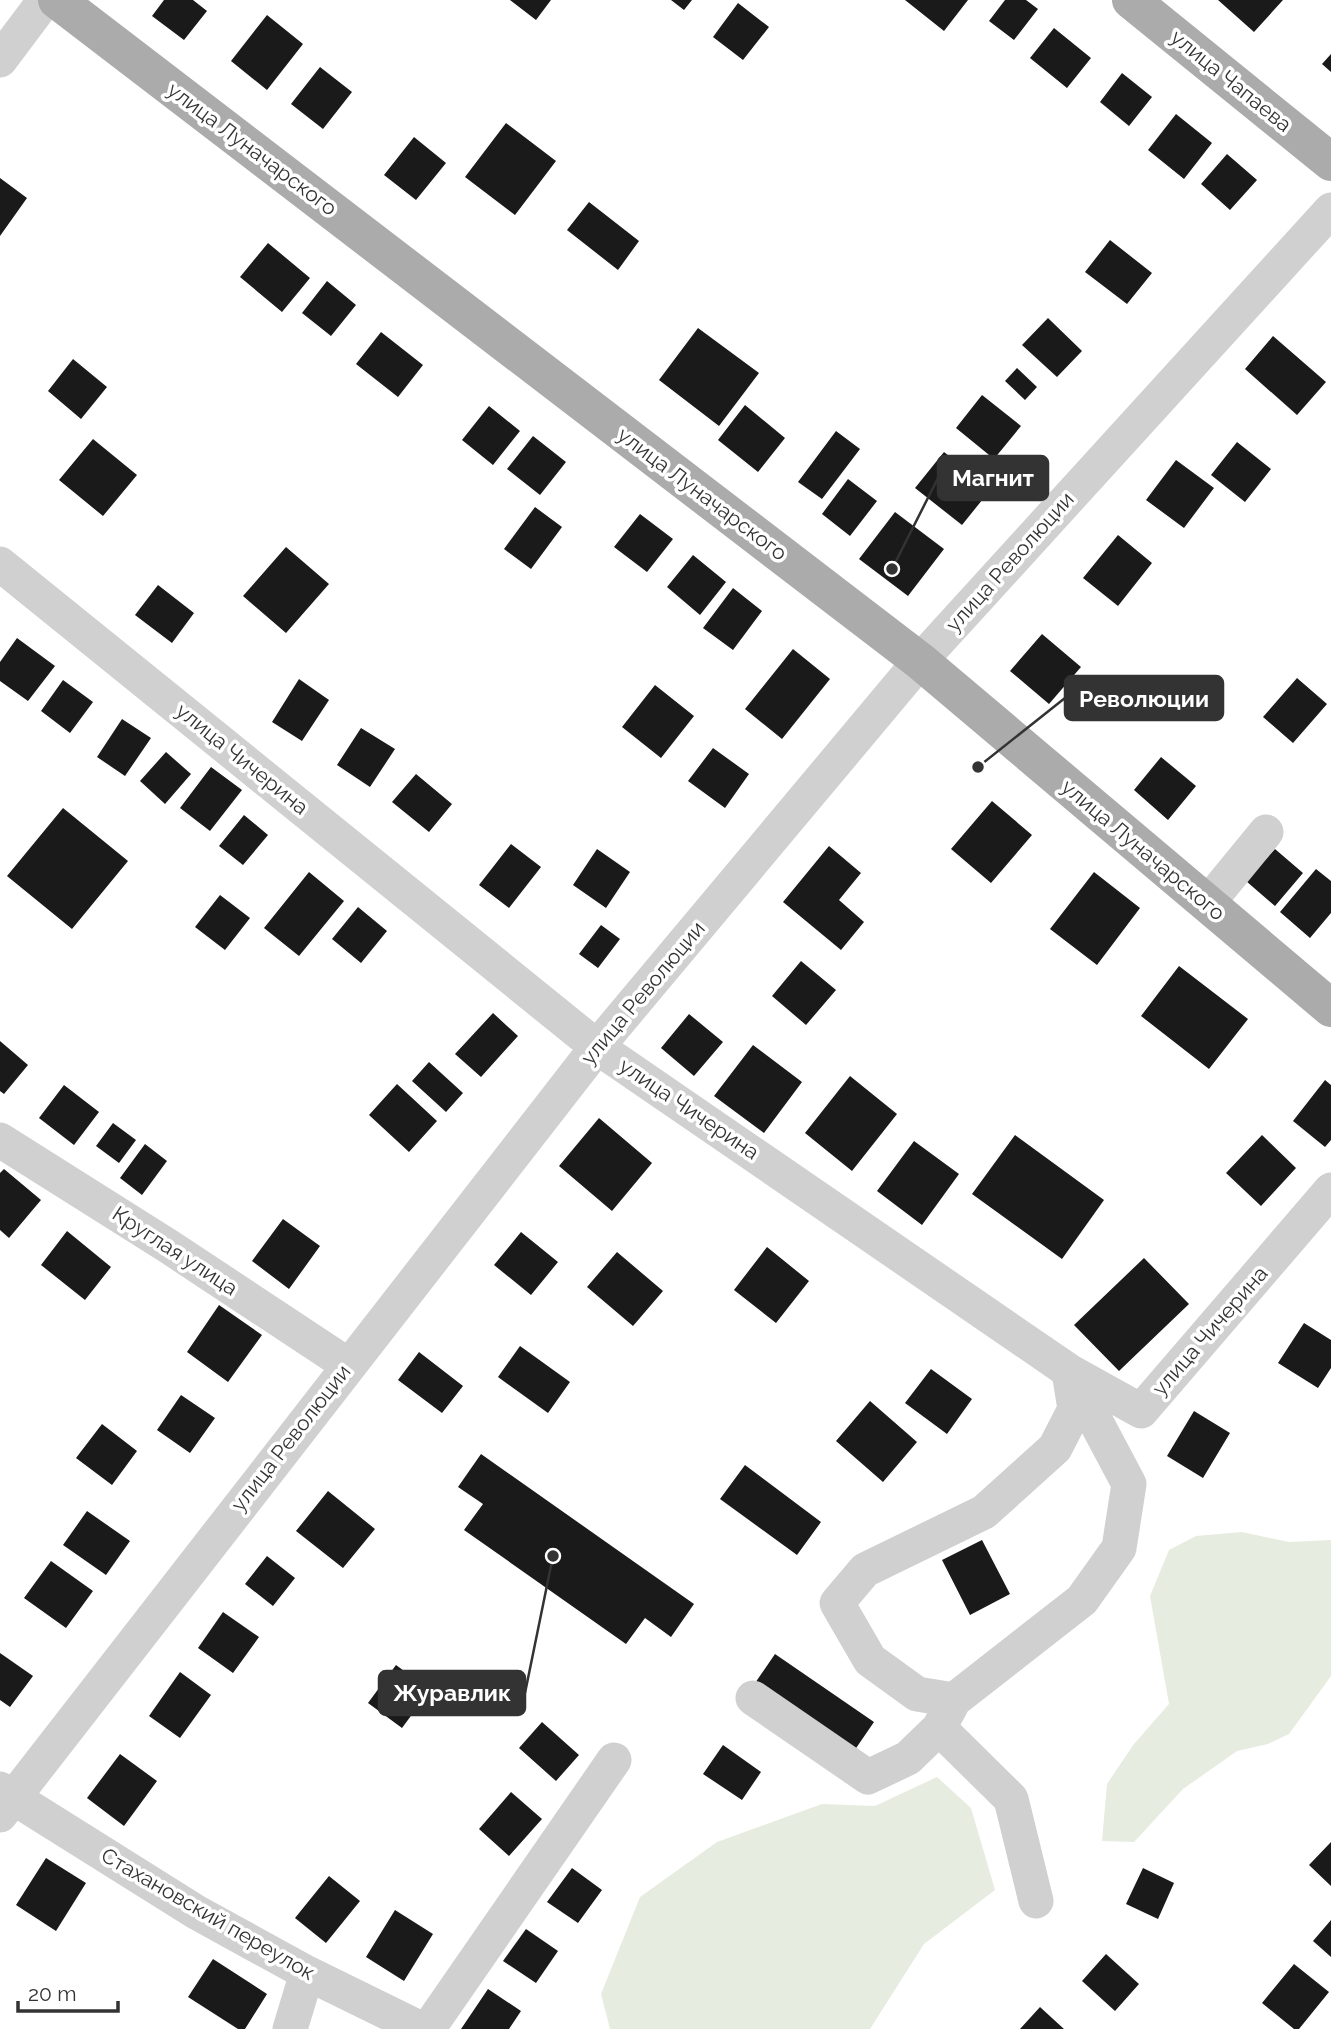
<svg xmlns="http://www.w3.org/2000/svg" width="1331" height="2029" font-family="Raleway,sans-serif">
<rect width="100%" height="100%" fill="#fff"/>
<path fill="#e6ecdf" d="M1242 1532 1289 1542 1331 1540V1676L1289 1734 1268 1744 1237 1751 1183 1789 1134 1842 1102 1841 1107 1784 1134 1744 1169 1704 1150 1596 1169 1550 1196 1536Z
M937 1777 971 1808 995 1890 924 1944 870 2029H610L601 1994 640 1897 717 1842 822 1804 875 1806Z"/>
<path fill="#1a1a1a" d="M164 0H193L207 11 184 40 152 16Z
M510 0H551L536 20Z
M671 0H692L684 10Z
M905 0H968L944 31Z
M1005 0H1026L1038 9 1014 40 989 21Z
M1218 0H1283L1254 32Z
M738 3 769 27 743 60 713 37Z
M267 15 303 44 267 90 231 61Z
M1054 28 1091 58 1067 88 1030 58Z
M1331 54V72L1322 64Z
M320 67 352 92 323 129 291 104Z
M1122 73 1152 97 1129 126 1100 102Z
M1176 114 1212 143 1184 179 1148 150Z
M506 123 556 161 515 215 465 177Z
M414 137 446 163 416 200 384 175Z
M1227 154 1257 180 1230 210 1201 184Z
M0 178 27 198 0 236Z
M589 202 639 241 618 270 567 230Z
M1110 240 1152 273 1127 304 1085 272Z
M268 243 310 278 282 312 240 277Z
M327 281 356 305 331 336 302 313Z
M1048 318 1082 351 1057 377 1022 345Z
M698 328 759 373 719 426 659 380Z
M381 332 423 365 398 397 356 364Z
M1273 336 1326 382 1297 415 1245 369Z
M73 359 107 387 81 419 48 391Z
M1017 368 1037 387 1025 400 1005 381Z
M982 395 1021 426 994 459 956 428Z
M745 405 785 438 758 472 718 440Z
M489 406 520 431 493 465 462 440Z
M836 431 860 449 822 499 798 482Z
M533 436 566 462 540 495 507 469Z
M93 439 137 475 103 516 59 480Z
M1237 442 1271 469 1245 502 1211 475Z
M944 452 991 489 962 525 915 488Z
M1176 460 1214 488 1184 528 1146 500Z
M848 479 877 501 850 536 822 514Z
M535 507 562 527 531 569 504 549Z
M895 512 944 549 908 596 859 559Z
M640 514 673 539 647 572 614 547Z
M1118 535 1152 563 1118 606 1083 578Z
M286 547 329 584 286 633 243 596Z
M693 555 726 582 700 615 667 587Z
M158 585 194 613 172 643 135 615Z
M733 588 762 611 733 650 703 628Z
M1042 634 1081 667 1049 704 1010 671Z
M17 638 55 666 28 701 0 681V662Z
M793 649 830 679 782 739 745 709Z
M1297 678 1327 704 1293 743 1263 717Z
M299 679 329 700 302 741 272 722Z
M63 680 93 702 70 733 41 711Z
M655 685 694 716 661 758 622 727Z
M122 719 151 738 125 776 97 757Z
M361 728 395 749 370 787 337 765Z
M713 748 749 774 725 808 688 781Z
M166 752 191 774 165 804 140 781Z
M1161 757 1196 786 1168 820 1134 790Z
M211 767 242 790 210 831 180 808Z
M416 774 452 804 429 832 392 802Z
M992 801 1032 835 991 883 951 849Z
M63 808 128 861 72 929 7 876Z
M244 815 268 835 243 865 219 846Z
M511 844 541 867 509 908 479 885Z
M829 846 861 873 839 900 864 922 841 950 783 902Z
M597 849 630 872 606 908 573 885Z
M1275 849 1303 873 1275 906 1246 881Z
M1316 869 1331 881V913L1310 938 1280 912Z
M309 872 344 901 299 956 264 928Z
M1094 872 1140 908 1097 965 1050 929Z
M220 895 250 918 225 950 195 927Z
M358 907 387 931 361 963 332 939Z
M601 925 620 939 598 968 579 954Z
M801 961 836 990 806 1025 772 996Z
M1179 966 1248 1019 1209 1069 1141 1016Z
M493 1013 518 1036 481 1077 455 1054Z
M689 1014 723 1042 694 1076 661 1048Z
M0 1041 28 1065 4 1094 0 1091Z
M753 1045 802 1082 764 1133 714 1096Z
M429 1062 463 1093 446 1112 412 1081Z
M850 1076 897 1114 852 1171 805 1133Z
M1325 1080 1331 1085V1140L1325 1147 1293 1121Z
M397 1084 437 1121 409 1152 369 1115Z
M64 1085 99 1112 74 1145 39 1118Z
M599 1118 652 1163 612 1211 559 1166Z
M113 1123 136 1140 119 1163 96 1146Z
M1015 1135 1104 1200 1062 1259 972 1194Z
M1262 1135 1296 1168 1261 1206 1226 1173Z
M914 1141 959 1174 922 1225 877 1191Z
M145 1144 167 1161 142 1195 120 1178Z
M4 1169 41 1200 9 1238 0 1230V1173Z
M283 1219 320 1246 289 1289 252 1261Z
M67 1231 111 1267 85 1300 41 1265Z
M521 1232 558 1262 531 1295 494 1265Z
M767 1247 809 1281 776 1323 734 1290Z
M617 1252 663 1291 633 1326 587 1287Z
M1144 1258 1189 1304 1119 1371 1074 1325Z
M219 1305 262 1335 228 1382 187 1352Z
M1304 1323 1331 1340V1368L1318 1388 1278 1363Z
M520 1346 570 1382 548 1413 498 1377Z
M419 1352 463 1386 442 1413 398 1380Z
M931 1369 972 1399 947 1434 905 1403Z
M181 1395 215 1418 190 1453 157 1430Z
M870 1401 917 1442 883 1482 836 1441Z
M1194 1411 1230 1433 1203 1478 1167 1456Z
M102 1424 137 1451 112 1485 76 1458Z
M481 1454 694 1604 671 1637 645 1618 626 1644 464 1530 483 1504 458 1487Z
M745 1465 821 1522 797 1555 720 1499Z
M328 1491 375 1529 343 1568 296 1531Z
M87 1511 130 1541 106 1575 63 1545Z
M982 1540 1010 1594 970 1615 942 1560Z
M267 1556 295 1578 273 1606 245 1584Z
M51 1561 93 1591 66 1628 24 1598Z
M223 1612 259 1637 233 1673 198 1648Z
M0 1653 33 1676 10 1707 0 1700Z
M775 1654 874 1722 852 1754 753 1686Z
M396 1665 430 1690 402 1728 368 1703Z
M180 1672 211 1695 180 1738 149 1716Z
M542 1722 579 1755 556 1781 519 1748Z
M723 1745 761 1772 742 1800 703 1774Z
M120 1754 157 1781 124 1826 87 1798Z
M511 1792 542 1819 509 1856 479 1829Z
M1331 1842V1886L1309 1865Z
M46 1858 86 1883 56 1931 16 1905Z
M572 1868 602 1890 578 1923 547 1902Z
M1143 1868 1174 1883 1158 1919 1126 1904Z
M329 1876 360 1901 326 1943 295 1918Z
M395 1910 433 1934 404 1981 366 1957Z
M1331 1920V1957L1313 1941Z
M526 1929 558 1951 536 1983 503 1961Z
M1106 1954 1139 1984 1115 2011 1082 1981Z
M213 1959 267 1994 245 2029H238L188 1997Z
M1294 1964 1329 1992 1299 2029H1294L1262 2003Z
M488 1989 521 2011 509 2029H461Z
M1040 2007 1064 2029H1020Z"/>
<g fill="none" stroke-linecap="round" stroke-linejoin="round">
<path stroke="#d0d0d0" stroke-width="35" d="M0 60 45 0
M0 564 597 1047 1069 1371 1141 1411 1331 1190
M1207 904 1266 832
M0 1140 168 1246 348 1365
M753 1698 868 1777 908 1758 939 1728 954 1700 1082 1600 1119 1548 1129 1484 1069 1371
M954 1700 917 1694 870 1660 837 1603 865 1570 984 1512 1055 1448 1075 1409 1070 1378
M939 1728 1011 1799 1036 1901
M0 1789 196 1912 307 1973 421 2029
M0 1815 597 1047 920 661 1331 210
M290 2029 307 1973
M428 2029 614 1760"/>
<path stroke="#ababab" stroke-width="38" d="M57 0 920 661 1331 1008
M1131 0 1331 162"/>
</g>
<g text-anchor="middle" stroke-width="7" stroke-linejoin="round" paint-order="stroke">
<g font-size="21" fill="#333" stroke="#fff">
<text transform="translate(1231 81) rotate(39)" y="7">улица Чапаева</text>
<text transform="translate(252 149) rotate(37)" y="7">улица Луначарского</text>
<text transform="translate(702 494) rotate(37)" y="7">улица Луначарского</text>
<text transform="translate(1010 562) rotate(-48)" y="7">улица Революции</text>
<text transform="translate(242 759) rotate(39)" y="7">улица Чичерина</text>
<text transform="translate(1143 850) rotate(40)" y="7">улица Луначарского</text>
<text transform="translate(643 993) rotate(-50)" y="7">улица Революции</text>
<text transform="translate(689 1109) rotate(34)" y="7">улица Чичерина</text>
<text transform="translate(175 1251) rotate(33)" y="7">Круглая улица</text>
<text transform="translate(1210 1331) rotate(-49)" y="7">улица Чичерина</text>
<text transform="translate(291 1438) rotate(-52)" y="7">улица Революции</text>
<text transform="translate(208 1914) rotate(30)" y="7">Стахановский переулок</text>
</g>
</g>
<path fill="none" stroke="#333" stroke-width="2.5" d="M892 569L938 478M978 767L1065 698M553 1556L525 1693"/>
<g fill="#333" stroke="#fff" stroke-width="2.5">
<circle cx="892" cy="569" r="7"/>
<circle cx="978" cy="767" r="7"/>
<circle cx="553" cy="1556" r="7"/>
</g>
<g fill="#333" stroke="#333" stroke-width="2.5">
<rect x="938" y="456" width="110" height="44" rx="7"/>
<rect x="1065" y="676" width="158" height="44" rx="7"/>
<rect x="379" y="1671" width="146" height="44" rx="7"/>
</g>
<g font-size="23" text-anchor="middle" font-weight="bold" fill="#fff">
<text x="993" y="486">Магнит</text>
<text x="1144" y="707">Революции</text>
<text x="452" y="1701">Журавлик</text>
</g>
<path d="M18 2001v10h100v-10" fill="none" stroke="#333333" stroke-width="3.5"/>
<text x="28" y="2001" font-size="21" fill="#333333" stroke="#ffffff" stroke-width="5" paint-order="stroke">20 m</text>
</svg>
